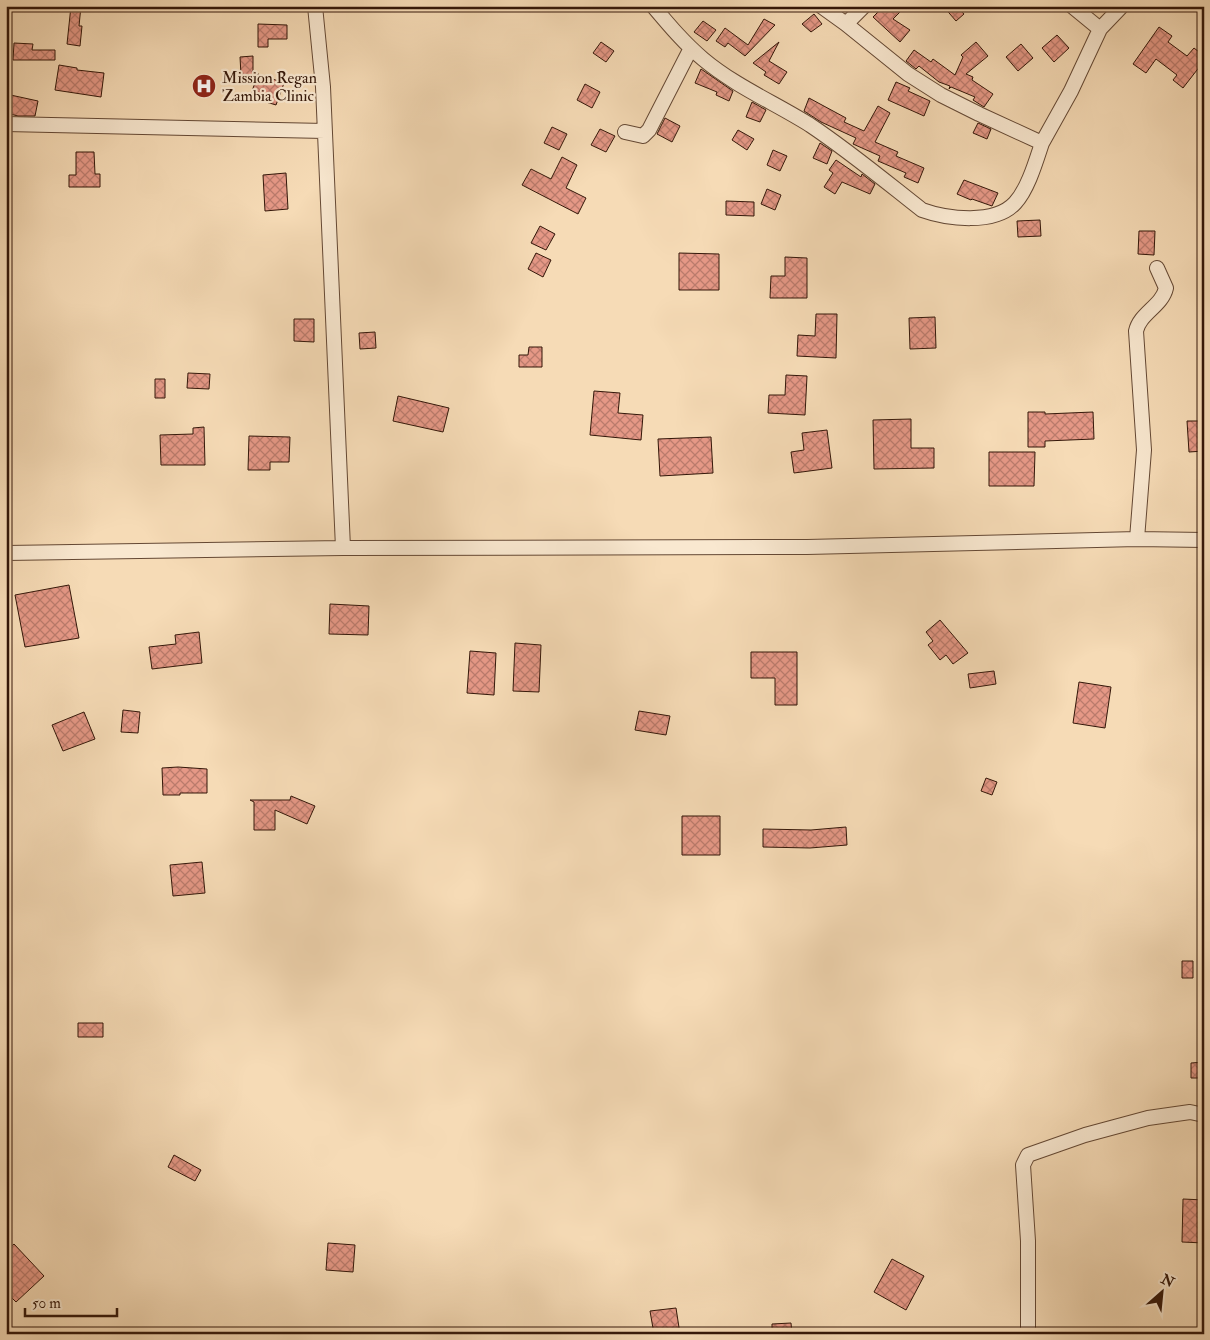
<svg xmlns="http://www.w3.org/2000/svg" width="1210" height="1340" font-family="'IM FELL Double Pica',serif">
<defs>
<pattern id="building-cross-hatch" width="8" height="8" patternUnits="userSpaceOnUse" patternTransform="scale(1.25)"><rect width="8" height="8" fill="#e59886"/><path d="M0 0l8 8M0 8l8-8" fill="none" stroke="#ba7b6c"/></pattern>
</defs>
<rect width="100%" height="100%" fill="#f6dbb6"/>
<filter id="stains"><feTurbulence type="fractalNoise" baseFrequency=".004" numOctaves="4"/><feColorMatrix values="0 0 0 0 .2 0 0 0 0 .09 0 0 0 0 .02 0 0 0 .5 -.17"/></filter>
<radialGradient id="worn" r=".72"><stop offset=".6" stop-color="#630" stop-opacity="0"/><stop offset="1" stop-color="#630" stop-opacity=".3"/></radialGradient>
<path fill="url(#building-cross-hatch)" stroke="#341709" d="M71 6H81L79 26H82L80 46 67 44Z
M884 6H906L893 19 910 30 900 42 873 17Z
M943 6H957L964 14 956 21Z
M814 14 822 24 811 32 802 24Z
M764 19 775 25 745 56 728 43 725 47 716 41 725 28 748 45Z
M703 21 716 30 707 41 694 32Z
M258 24 287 25V39H268V47H258Z
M1159 27 1172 36 1168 42 1187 56 1194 48 1204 56V61L1183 88 1173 80 1177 75 1156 59 1146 73 1133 64Z
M1057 35 1069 48 1054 62 1042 48Z
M601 42 614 51 606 62 593 53Z
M779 42 769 61 787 72 779 84 764 75 766 72 753 63Z
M976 42 988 56 966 74 973 77 972 80 993 94 984 107 973 100 975 97 951 87 949 89 950 86 939 82 919 66 916 69 906 61 914 50 931 62 933 59 955 75 963 57 961 55Z
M14 43 33 44 32 50H55V60H13Z
M1021 44 1033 58 1018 71 1006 57Z
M253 56V75H241L240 57Z
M59 65 77 68V70L104 73 101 97 55 90Z
M701 69 733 91 729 101 716 95 717 92 695 83Z
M258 74 284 83 276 105 250 97Z
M896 82 910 88 908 91 930 101 924 116 888 100Z
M585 84 600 92 592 108 577 100Z
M6 94 38 101 35 116H18L6 113Z
M809 98 846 118 844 122 864 131 878 106 890 113 875 142 898 152 896 156 924 168 918 183 904 177 906 173 878 161 880 156 853 144 856 138 821 122 804 111Z
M752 102 766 110 760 122 746 117Z
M665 118 680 126 672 142 657 134Z
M978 123 991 129 987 139 973 133Z
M552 127 567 134 559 150 544 143Z
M600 129 615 136 606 152 591 145Z
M738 130 754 139 747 150 732 140Z
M820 143 832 151 827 164 813 158Z
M773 150 787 156 780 171 767 165Z
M76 152H94L95 174H100V187H69V175H76Z
M562 157 577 165 566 188 586 198 578 214 522 185 531 169 551 179Z
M836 160 861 177 862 174 875 184 870 194 842 182 835 194 824 187 833 173 829 170Z
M286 173 288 209 265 211 263 175Z
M964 180 998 193 992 206 972 199 971 200 957 194Z
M767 189 781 195 775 210 761 204Z
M726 201 754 202V216L726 215Z
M1040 220 1041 236 1018 237 1017 221Z
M540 226 555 234 546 250 531 243Z
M1139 231H1155L1154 255 1138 254Z
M536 253 551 260 543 277 528 269Z
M679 253 719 254V290H679Z
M785 257 807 258V298H770L771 276H785Z
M816 314H837L836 358 797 356 798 335 815 336Z
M935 317 936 348 910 349 909 318Z
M294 319H314V342L294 341Z
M375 332 376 348 360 349 359 333Z
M529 347H542V367H519V355H528Z
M188 373 210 374 209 389 187 388Z
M786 375 807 376 805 415 768 413 769 395H785Z
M155 379H165V398H155Z
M594 391 620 393 618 413 643 415 641 440 590 435Z
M398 396 449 408 443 432 393 421Z
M1028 412H1045V414L1093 412 1094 439 1045 441V447H1028Z
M911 419V448H934V468L874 469 873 420Z
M1187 421H1204V451L1189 452Z
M204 427 205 465H161L160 435 193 434V428Z
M827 430 832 468 794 473 791 452 804 450 802 433Z
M249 436 290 437 289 462H270V470H248Z
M711 437 713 473 660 476 658 439Z
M989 452H1035L1034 486H989Z
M69 585 79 638 25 647 15 595Z
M330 604 369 606 368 635 329 634Z
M940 620 968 653 953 664 946 655 940 660 928 645 933 641 926 632Z
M199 632 202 663 152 669 149 647 176 644 175 635Z
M515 643 541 645 539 692 513 691Z
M470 651 496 653 494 695 467 693Z
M751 652H797V705H775V678H751Z
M994 671 996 684 970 688 968 674Z
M1079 682 1111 687 1105 728 1073 723Z
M123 710 140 712 138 733 121 732Z
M639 711 670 716 666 735 635 730Z
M84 712 95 739 63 751 52 725Z
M178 767 207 769V793H180V795H163L162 768Z
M986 778 997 782 992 795 981 791Z
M291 796 315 806 307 824 275 810V830H254V802L250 800H290Z
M682 816H720V855H682Z
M846 827 847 845 810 848 763 847V829L811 830Z
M202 862 205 893 173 896 170 865Z
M1182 961H1193V978H1182Z
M78 1023H103V1037H78Z
M1204 1062V1078H1191V1063Z
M174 1155 201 1170 195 1181 168 1167Z
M1183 1199 1204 1200V1243L1182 1242Z
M328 1243 355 1245 353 1272 326 1270Z
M14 1244 44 1276 16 1302 6 1292V1251Z
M892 1259 924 1276 906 1310 874 1292Z
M676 1308 680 1334H654L650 1311Z
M791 1323 792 1334H772V1324Z"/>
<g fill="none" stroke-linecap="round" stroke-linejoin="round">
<g stroke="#644834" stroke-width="16">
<path id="minor" d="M315 6 323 87 343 548
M653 6C669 25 684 43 703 59 735 86 775 103 810 125 849 151 885 181 922 210 947 219 995 225 1015 203 1028 189 1036 161 1042 143
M821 6 846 24 908 74 941 95 979 114 1042 143 1071 91 1100 29 1122 6
M1072 6 1100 29
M846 24 864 6
M6 124 325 131
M625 132 643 136 649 130 691 48
M1137 539 1144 450 1136 331C1140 313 1162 306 1166 288L1157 268
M6 553 343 548 807 547 1137 539 1204 540
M1028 1334V1241L1023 1165 1028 1155 1085 1135 1148 1118 1190 1112 1204 1115"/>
</g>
<use href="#minor" stroke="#f9e8d0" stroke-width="14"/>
</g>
<defs>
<g id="hospital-disc" transform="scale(1.25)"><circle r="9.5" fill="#8f2418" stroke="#f9e8d0"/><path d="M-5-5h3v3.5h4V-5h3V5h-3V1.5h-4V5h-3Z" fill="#fff"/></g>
</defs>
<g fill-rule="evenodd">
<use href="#hospital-disc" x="204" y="86"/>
</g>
<g text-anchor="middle" stroke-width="4.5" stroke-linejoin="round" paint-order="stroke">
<g font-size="16" fill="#341709" stroke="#f9e8d0" text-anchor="start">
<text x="222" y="83">Mission Regan<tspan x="222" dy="18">Zambia Clinic</tspan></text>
</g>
</g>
<rect width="1210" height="1340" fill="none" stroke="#f6dbb6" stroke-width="25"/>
<rect x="8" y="8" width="1195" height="1325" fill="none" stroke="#341709" stroke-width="2.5"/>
<rect x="12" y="12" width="1185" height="1315" fill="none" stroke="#341709"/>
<g transform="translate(1162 1292) rotate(27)" stroke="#f9e8d0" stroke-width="4" paint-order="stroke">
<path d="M0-4L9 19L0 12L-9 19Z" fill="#341709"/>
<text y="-8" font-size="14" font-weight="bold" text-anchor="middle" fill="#341709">N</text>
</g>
<path d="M25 1308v8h92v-8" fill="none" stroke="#341709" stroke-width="2.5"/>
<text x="32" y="1308" font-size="15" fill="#341709" stroke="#f9e8d0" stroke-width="4" paint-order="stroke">50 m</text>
<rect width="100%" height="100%" filter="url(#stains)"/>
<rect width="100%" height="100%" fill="url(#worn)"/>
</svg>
